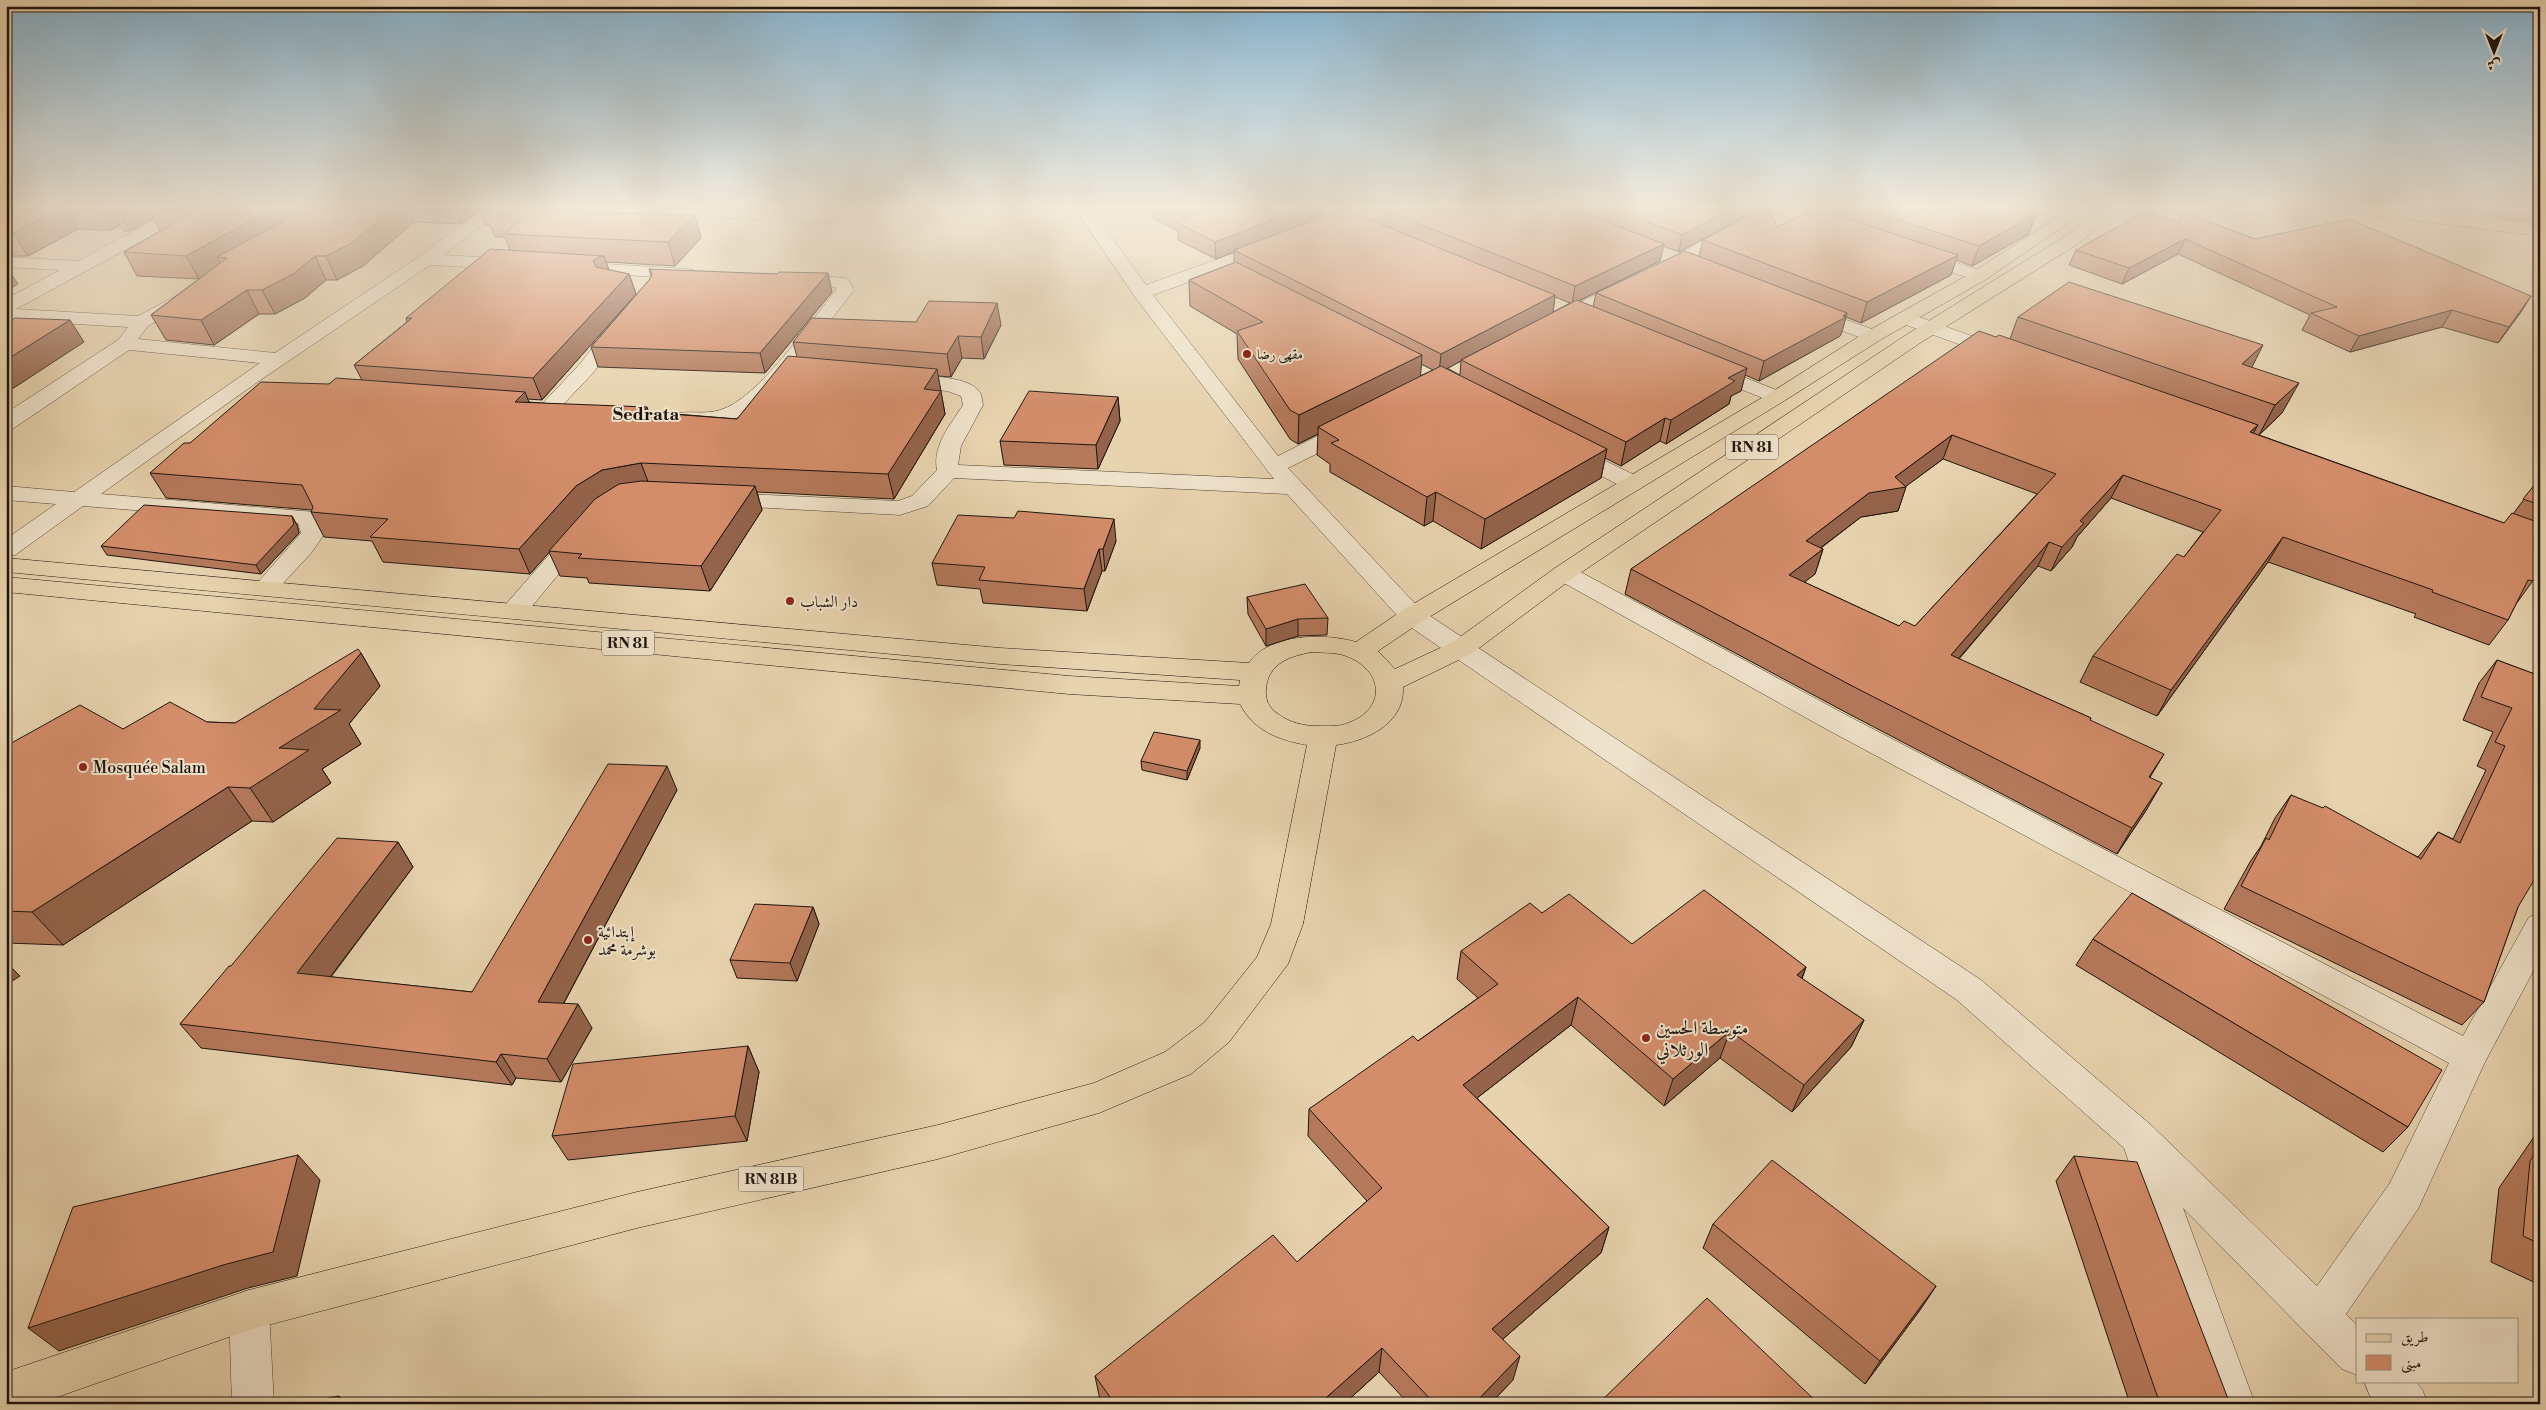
<svg xmlns="http://www.w3.org/2000/svg" width="2546" height="1410" font-family="'Libre Bodoni',Amiri,serif">
<rect width="100%" height="100%" fill="#e7d3ae"/>
<filter id="stains"><feTurbulence type="fractalNoise" baseFrequency=".004" numOctaves="4"/><feColorMatrix values="0 0 0 0 .2 0 0 0 0 .09 0 0 0 0 .02 0 0 0 .5 -.17"/></filter>
<radialGradient id="worn" r=".72"><stop offset=".6" stop-color="#630" stop-opacity="0"/><stop offset="1" stop-color="#630" stop-opacity=".3"/></radialGradient>
<g fill="none" stroke-linecap="round" stroke-linejoin="round">
<g stroke="#504435" stroke-width="1">
<path id="minor" d="M175 209H195L193 213 16 309 138 316 183 292 190 294 192 298 190 302 148 326 138 339 275 353 411 262 484 209H502L444 255 510 259 516 260 519 264 516 268 510 269 430 265 246 390 101 494 315 512 325 533 312 552 274 593 265 596 256 593 253 588 301 533 298 523 83 506 15 555 6 557V539L56 504 6 500V486L74 492 260 363 129 350 14 428 6 429V413L118 340 128 327 6 320V299L60 270 6 267V257L78 261Z
M611 209H725L800 212 882 209 880 213 831 222 619 214Z
M1075 209H1091L1146 285 1262 243H1274L1277 247 1274 251 1153 295 1278 456 1343 423 1351 422 1359 423 1362 428 1359 433 1288 468 1421 610 1981 980 2151 1125 2317 1286 2390 1183 2449 1063 1828 730 1555 578 1552 573 1555 568 1564 566 1573 568 1848 716 2463 1036 2529 917 2540 913V958L2484 1064 2418 1209 2346 1314 2357 1325V1375L2342 1369 2183 1208 2255 1404H2212L2124 1148 1957 1000 1403 622 1287 494 954 478 928 506 900 515 714 505 711 500 714 495 722 493 898 501 912 496 937 470C932 446 951 424 963 405L961 396 947 391 895 385 892 381 895 377 902 375C921 376 965 375 978 390 982 394 982 400 983 405L961 446 958 465 1274 479 1135 297Z
M1313 209H1334L1371 224 1374 228 1371 232H1359L1315 213Z
M1761 209H1796L1841 223 1843 227 1841 231 1835 232 1777 214 1687 264 1562 326H1548L1545 322 1548 318 1675 256Z
M2022 209H2118L2119 211C2113 220 2028 218 2022 209Z
M2407 209H2427L2436 216 2434 220C2424 222 2413 217 2407 209Z
M1918 251 1985 272 1988 276 1985 280 1979 281 1912 260 1909 256 1912 252Z
M571 262 688 269 694 270 697 274 694 278 688 279 565 271 562 267 565 263Z
M793 274 845 278 849 280 854 290 795 366 806 369 809 373 806 377 786 378C753 412 726 435 675 422L671 418 675 414C689 410 705 415 720 410 757 400 811 321 836 290L835 287 787 283 784 279 787 275Z
M1808 306 1880 332 1883 336 1880 340 1873 342 1801 316 1799 312 1801 308Z
M1905 312 2008 349 2011 353 2008 357H1994L1898 322 1896 318 1898 314Z
M618 322 625 324 628 328 593 373 556 412 549 414 542 412 539 408 542 404 579 365 611 324Z
M1708 363 1784 393 1787 397 1784 401 1777 403 1770 401 1701 373 1698 369 1701 365Z
M1570 444 1641 478 1644 483 1641 488 1633 490 1625 488 1562 456 1559 451 1562 446Z
M578 529 586 531 590 536 586 541 524 616 515 618 506 616 502 610 506 604 570 531Z
M249 1290 263 1296 269 1310 274 1404H232L229 1310 235 1296Z
M2364 1381H2415L2422 1389 2428 1404H2377L2370 1396Z"/>
</g>
<g stroke="#1e140d" stroke-width="1">
<path id="primary" d="M2070 209H2089L1985 280 1880 340 1784 401 1421 622 1378 651 1395 669 1453 642 1555 568 1906 335 2067 235 2103 209H2121L2079 243 1920 343 1573 578 1471 654 1403 687C1405 723 1367 741 1336 745L1303 924 1288 964 1229 1042 1191 1074 1099 1113 938 1159 637 1228 249 1330 37 1404H6V1372L249 1290 637 1192 938 1125 1094 1083 1165 1052 1205 1022 1257 957 1271 924 1307 745C1279 740 1254 731 1240 704L1069 694 6 592V577L1069 676 1239 686 1240 680 1000 664 6 572V558L1000 648 1249 663C1269 633 1325 633 1356 642L1403 610 1770 393 1866 332 1973 272ZM1312 652C1323 653 1336 652 1346 656 1384 670 1387 709 1348 723 1339 727 1327 726 1318 726 1304 726 1290 723 1278 714 1269 708 1265 700 1266 689 1268 663 1290 656 1312 652Z
M2354 209H2400L2540 226V236L2362 214Z"/>
</g>
<use href="#minor" fill="#efe2ca" fill-rule="evenodd"/>
<use href="#primary" fill="#e7d3ae" fill-rule="evenodd"/>
</g>
<path fill="#b5795b" stroke="#1e140d" fill-rule="evenodd" d="M6 209H584L580 213 695 215 701 238 675 266 606 262 609 270 629 274 636 294 542 400 527 399 529 402 737 419 797 357 793 342 1001 325 984 359 962 358 951 377 938 376 945 414 894 499 757 492 762 510 710 591 589 583 587 578 560 576 549 552 530 574 383 562 372 541 324 537 311 512 312 510 166 498 150 473 190 443 329 384 362 380 354 365 407 322 406 318 510 250 505 237H495L490 225H485L480 210 461 224 414 222 363 266 337 280H326L305 298 275 314H259L214 345 166 340 151 315 199 279 137 276 124 252 160 231 154 218 130 231H124L120 225 111 230 78 229 28 256H6Z
M1152 209H1323V216H1360V212L1355 209H1758L1679 252 1663 246 1660 261 1579 301 1593 307 1596 293 1699 256 1703 240 1777 227 1813 214 1837 215 1838 209H2033L2036 214 2029 234 1972 266 1956 260 1951 275 1861 323 1846 317 1840 336 1759 381 1745 375 1741 391 1731 396 1729 404 1666 444 1660 441 1621 466 1605 458 1601 478 1481 549 1433 521 1424 526 1330 472V464L1317 455 1318 434 1298 444 1290 439 1238 359 1237 334 1190 306 1189 280 1234 263V252L1216 259 1178 240V231L1153 218ZM1555 297 1570 303 1553 312ZM1461 361 1460 375 1447 368ZM1421 364 1433 370 1420 376Z
M2440 209H2540V223L2497 218 2495 215Z
M2178 222 2255 239 2531 296 2521 312 2498 343 2442 327 2350 352 2302 330 2310 315 2178 254 2122 284 2069 265 2076 250Z
M649 269 832 292 765 373 598 367 591 347 650 279 651 276Z
M2018 317 2252 367 2282 413 2259 435 2504 523 2513 514 2540 478V571L2516 604 2508 620 2489 645 2414 617 2416 614 2268 562 2157 716 2080 682 2093 656 2184 557 2203 532 2111 498 2077 537 2072 547 2051 571 2038 566 1959 659 2091 718 2090 721 2150 778 2147 809 2117 854 1849 714 1625 594 1631 569 1996 337 2010 339ZM1943 459 2037 494 1915 626H1899L1804 582 1815 574 1823 549 1821 548 1861 517 1898 511 1906 486Z
M1118 397 1120 421 1098 469 1004 465 1000 441Z
M292 516 297 525 299 533 261 574 107 555 101 546Z
M1116 541 1105 571H1102L1087 611 983 603 980 589 937 585 932 563Z
M1247 597 1328 618 1327 635 1298 636 1266 646 1248 614Z
M361 653 380 686 349 724 361 744 322 769 331 783 273 822 252 821 63 945 6 943V746L123 729 207 722 235 723Z
M2497 660 2540 676 2518 907 2484 1002 2462 1025 2224 909 2250 862 2261 846 2275 818 2291 795 2418 857 2438 832 2453 839 2486 770 2477 766 2493 732 2463 720 2479 683Z
M1200 748 1187 780 1142 770 1141 761Z
M677 790 564 1003 592 1028 561 1082 516 1078 512 1085 201 1048 180 1024 231 966 398 842 413 867 331 977 472 992Z
M813 907 819 924 797 981 737 978 730 960Z
M1542 913 1632 944 1806 967 1802 979 1864 1020 1851 1047 1792 1112 1720 1058 1664 1106 1571 1025 1477 1098 1609 1227 1601 1253 1503 1339 1513 1380 1490 1404H1409L1379 1372 1344 1404H1103L1100 1400 1095 1376 1297 1262 1367 1201 1308 1136 1309 1109 1418 1041 1478 998 1457 979 1461 951Z
M2093 939 2408 1127 2383 1152 2076 965Z
M748 1046 759 1072 747 1141 568 1160 552 1136Z
M2540 1128V1285L2491 1262 2499 1188Z
M2074 1156 2230 1404H2130L2056 1181Z
M1713 1224 1936 1286 1920 1310 1865 1384 1703 1248Z"/>
<path fill="#94634a" stroke="#1e140d" d="M59 209H66L78 229 28 256 13 233Z
M99 209H111L120 225 111 230Z
M118 209H172H149L154 218 130 231Z
M272 209H324L227 258 217 257 222 266 199 279 186 256Z
M392 209H408L414 222 363 266 337 280 326 256Z
M455 209H479L480 210 461 224Z
M556 209H584L561 235 553 212Z
M1303 209H1323V218L1234 250V252L1216 259 1215 242Z
M1730 209H1758L1679 252 1682 235Z
M2036 214 2029 234 1972 266 1979 246Z
M695 215 701 238 675 266 668 242Z
M2185 239 2178 254 2122 284 2129 268Z
M1664 244 1660 261 1572 304 1575 286Z
M1958 255 1951 275 1861 323 1867 302Z
M315 256 326 280 305 298 275 314 262 290Z
M604 256 611 276 600 282 593 261 598 257Z
M6 266 18 284 6 291Z
M828 273 832 292 765 373 760 353Z
M629 274 636 294 542 400 533 378Z
M247 290 259 314 214 345 201 320Z
M1555 295 1553 313 1461 360V361L1439 373 1441 354Z
M2531 296 2521 312 2498 343 2509 327Z
M997 303 1001 325 984 359 981 337Z
M2452 310 2442 327 2350 352 2359 336Z
M1847 313 1842 332 1840 336 1759 381 1764 361Z
M70 320 84 342 6 393V360Z
M958 336 962 358 951 377 947 354Z
M2263 345 2248 375 2242 364Z
M1422 355 1420 383 1318 427V434L1298 444 1299 415Z
M1747 368 1741 391 1731 396 1729 404 1666 444 1671 420 1728 378Z
M937 369 945 414 894 499 888 474 924 389Z
M2299 383 2282 413 2259 435 2275 405Z
M525 392 534 415 515 402Z
M1118 397 1120 421 1098 469 1096 445Z
M647 407 655 431 643 412Z
M1665 418 1660 441 1621 466 1626 442Z
M2258 425 2245 448 2250 432Z
M1952 435 1943 459 1905 487H1906L1898 511 1861 517 1798 565 1806 541 1869 493 1895 477Z
M1607 449 1601 478 1481 549 1485 519Z
M641 463 650 487 586 511 530 574 519 549 576 486 602 470Z
M2123 475 2111 498 2077 537 2072 547 2051 571 2062 547 2080 521Z
M755 486 762 510 710 591 701 566Z
M1436 492 1433 521 1424 526 1427 497Z
M292 516 297 525 299 533 261 574 256 565Z
M1114 519 1116 541 1105 571 1103 549Z
M2283 537 2268 562 2157 716 2171 690Z
M2049 542 2038 566 1940 680 1951 655Z
M1099 549 1102 571 1087 611 1084 589Z
M1823 549 1815 574 1782 600 1789 575Z
M1298 619V636L1266 646V629Z
M361 653 380 686 349 724 361 744 322 769 331 783 273 822 250 788 279 748Z
M1200 740V748L1187 780V771Z
M2164 754 2149 779V777Z
M667 766 677 790 552 1025 538 1002Z
M2162 783 2147 809 2117 854 2132 828Z
M228 787 252 821 63 945 32 912Z
M398 842 413 867 315 997 297 973Z
M813 907 819 924 797 981 790 963Z
M6 962 20 976 6 985Z
M1806 967 1795 995 1797 975Z
M1578 997 1571 1025 1459 1112 1463 1085Z
M578 1004 592 1028 561 1082 547 1059Z
M1864 1020 1851 1047 1792 1112 1804 1085Z
M1730 1031 1720 1058 1664 1106 1673 1079Z
M748 1046 759 1072 747 1141 735 1116Z
M501 1054 516 1078 512 1085 496 1062Z
M298 1155 320 1180 297 1276 248 1288 59 1351 28 1328Z
M1609 1227 1601 1253 1487 1353 1492 1329Z
M1936 1286 1920 1310 1865 1384 1880 1361Z
M1382 1348 1379 1372 1344 1404H1319Z
M1520 1356 1513 1380 1490 1404H1474Z
M339 1396 347 1404H337Z"/>
<path fill="#d38d6a" stroke="#1e140d" fill-rule="evenodd" d="M6 209H59L13 233H6Z
M149 209H272L186 256 124 252 194 212Z
M306 209H392L352 243 326 256H315L293 274 262 290H247L201 320 151 315 227 258 217 257Z
M491 209H556L553 212 695 215 668 242 504 234 529 213 486 214Z
M1166 209H1303L1215 242 1177 223 1188 219Z
M1343 209 1555 295 1441 354 1234 250Z
M1382 209H1573L1664 244 1575 286Z
M1614 209H1730L1682 235Z
M1761 209H1770L1777 227 1807 212 1813 214 1821 210 1958 255 1867 302 1703 240Z
M1864 209H2033L2036 214 1979 246Z
M2144 212 2178 222 2183 212 2255 239 2349 219 2531 296 2509 327 2452 310 2359 336 2311 313 2337 307 2185 239 2129 268 2076 250Z
M490 249 604 256 598 257 593 261 596 267 629 274 533 378 354 365 412 318H406Z
M1685 251 1847 313 1843 316 1846 317 1764 361 1596 293Z
M1236 262 1422 355 1299 415 1290 410 1237 331 1263 322 1189 280Z
M649 269 777 274 779 272 828 273 760 353 591 347 650 279 652 274Z
M2069 282 2263 345 2242 364 2299 383 2275 405 2018 317Z
M1577 300 1747 368 1728 378 1735 381 1671 420 1665 418 1626 442 1461 360Z
M929 301 997 303 981 337 958 336 947 354 793 342 812 318 916 322Z
M15 318 70 320 6 360V323Z
M1979 331 1996 337 1999 335 2258 425 2250 432 2504 523 2512 513 2540 523V571L2533 581 2528 580 2508 620 2432 592 2433 590 2283 537 2171 690 2093 656 2177 554 2184 557 2221 510 2123 475 2080 521 2084 523 2062 547 2049 542 1951 655 2091 718 2090 720 2164 754 2149 777 2162 783 2132 828 1858 689 1631 569ZM1952 435 2056 474 1915 626 1904 621 1899 626 1789 575 1823 549 1806 541 1869 493 1906 487 1895 477Z
M788 356 937 369 924 389 941 391 888 474 641 463 602 470 576 486 519 549 370 537 388 519 311 512 313 507 302 485 150 473 184 443H190L261 382 329 384 336 378 525 392 515 402 647 407 643 412 737 419Z
M1441 366 1607 449 1485 519 1436 492 1427 497 1331 443 1339 440 1318 427Z
M1029 391 1118 397 1096 445 1000 441Z
M2540 478V505L2523 499Z
M641 481 755 486 701 566 578 558 582 554 549 551 595 499 619 484Z
M144 505 292 516 294 524 256 565 101 546Z
M1018 511 1114 519 1103 549H1099L1084 589 979 580 985 567 932 563 958 515 1014 518Z
M1305 584 1328 618 1298 619 1266 629 1247 597Z
M358 649 361 653 314 709 341 710 279 748 309 750 250 788 228 787 32 912 6 911V746L80 705 123 729 170 702 207 722 235 723Z
M2497 660 2540 676V870L2518 907 2484 1002 2241 886 2266 838 2269 840 2291 795 2323 808 2325 806 2421 859 2438 832 2460 843 2505 746 2495 742 2512 708 2481 697Z
M1154 732 1200 740 1187 771 1141 761Z
M608 764 667 766 538 1002 578 1004 547 1059 501 1054 496 1062 180 1024 229 966H231L337 838 398 842 297 973 472 992Z
M1704 890 1806 967 1797 975 1864 1020 1804 1085 1730 1031 1673 1079 1578 997 1463 1085 1609 1227 1492 1329 1520 1356 1474 1404H1435L1382 1348 1319 1404H1115L1095 1376 1273 1235 1297 1262 1382 1188 1309 1109 1413 1036 1418 1041 1498 984 1461 951 1530 903 1542 913 1569 894 1632 944Z
M2132 893 2442 1070 2408 1127 2093 939Z
M755 904 813 907 790 963 730 960Z
M748 1046 735 1116 552 1136 573 1064Z
M2540 1146V1244L2523 1236 2530 1161Z
M298 1155 273 1252 223 1265 28 1328 73 1207Z
M2074 1156 2137 1162 2230 1404H2160Z
M1772 1160 1936 1286 1880 1361 1713 1224Z
M1707 1298 1819 1404H1598Z
M339 1396 337 1404H293Z"/>
<linearGradient id="sky" x2="0" y2="1"><stop stop-color="#87b5d1"/><stop offset="0.51" stop-color="#f4ebdb"/><stop offset="1" stop-color="#f4ebdb" stop-opacity="0"/></linearGradient>
<rect width="2546" height="406" fill="url(#sky)"/>
<g fill="#8f2418" stroke="#efe2ca" stroke-width="2">
<circle cx="1247" cy="354" r="5"/>
<circle cx="790" cy="601" r="5"/>
<circle cx="83" cy="767" r="5"/>
<circle cx="588" cy="940" r="5"/>
<circle cx="1646" cy="1038" r="5"/>
</g>
<g text-anchor="middle" stroke-width="4" stroke-linejoin="round" paint-order="stroke">
<g font-size="14" fill="#1e140d" stroke="#efe2ca" text-anchor="start">
<text x="1257" y="359">مقهى رضا</text>
</g>
<g fill="#efe2ca" stroke="#5d5246" stroke-width="1">
<rect x="1726" y="434.5" width="52" height="25" rx="4"/>
<rect x="602" y="630.5" width="52" height="25" rx="4"/>
<rect x="738.5" y="1166.5" width="65" height="25" rx="4"/>
</g>
<g font-size="15" font-weight="bold" fill="#1e140d">
<text x="1752" y="452">RN 81</text>
<text x="628" y="648">RN 81</text>
<text x="771" y="1184">RN 81B</text>
</g>
<g font-size="16" fill="#1e140d" stroke="#efe2ca" text-anchor="start">
<text x="800" y="607">دار الشباب</text>
<text x="93" y="773">Mosquée Salam</text>
<text x="598" y="937">إبتدائية<tspan x="598" dy="18">بوشرمة محمد</tspan></text>
</g>
<g font-size="18" font-weight="bold" fill="#1e140d" stroke="#efe2ca">
<text x="646" y="420">Sedrata</text>
</g>
<g font-size="19" fill="#1e140d" stroke="#efe2ca" text-anchor="start">
<text x="1656" y="1034">متوسطة الحسين<tspan x="1656" dy="22">الورثلاني</tspan></text>
</g>
</g>
<rect width="2546" height="1410" fill="none" stroke="#e7d3ae" stroke-width="25"/>
<rect x="8" y="8" width="2531" height="1395" fill="none" stroke="#1e140d" stroke-width="2.5"/>
<rect x="12" y="12" width="2521" height="1385" fill="none" stroke="#1e140d"/>
<rect x="2356" y="1318" width="162" height="65" fill="#efe2ca" stroke="#9b907e"/>
<rect x="2366" y="1334" width="25" height="8" fill="#e7d3ae" stroke="#9b907e"/>
<text x="2401" y="1342" font-size="15" fill="#1e140d">طريق</text>
<rect x="2366" y="1355" width="25" height="15" fill="#d38d6a" stroke="#9b907e"/>
<text x="2401" y="1368" font-size="15" fill="#1e140d">مبنى</text>
<g transform="translate(2494 52) rotate(180)" stroke="#efe2ca" stroke-width="4" paint-order="stroke">
<path d="M0-4L9 19L0 12L-9 19Z" fill="#1e140d"/>
<text y="-8" font-size="14" font-weight="bold" text-anchor="middle" fill="#1e140d">ش</text>
</g>
<rect width="100%" height="100%" filter="url(#stains)"/>
<rect width="100%" height="100%" fill="url(#worn)"/>
</svg>
